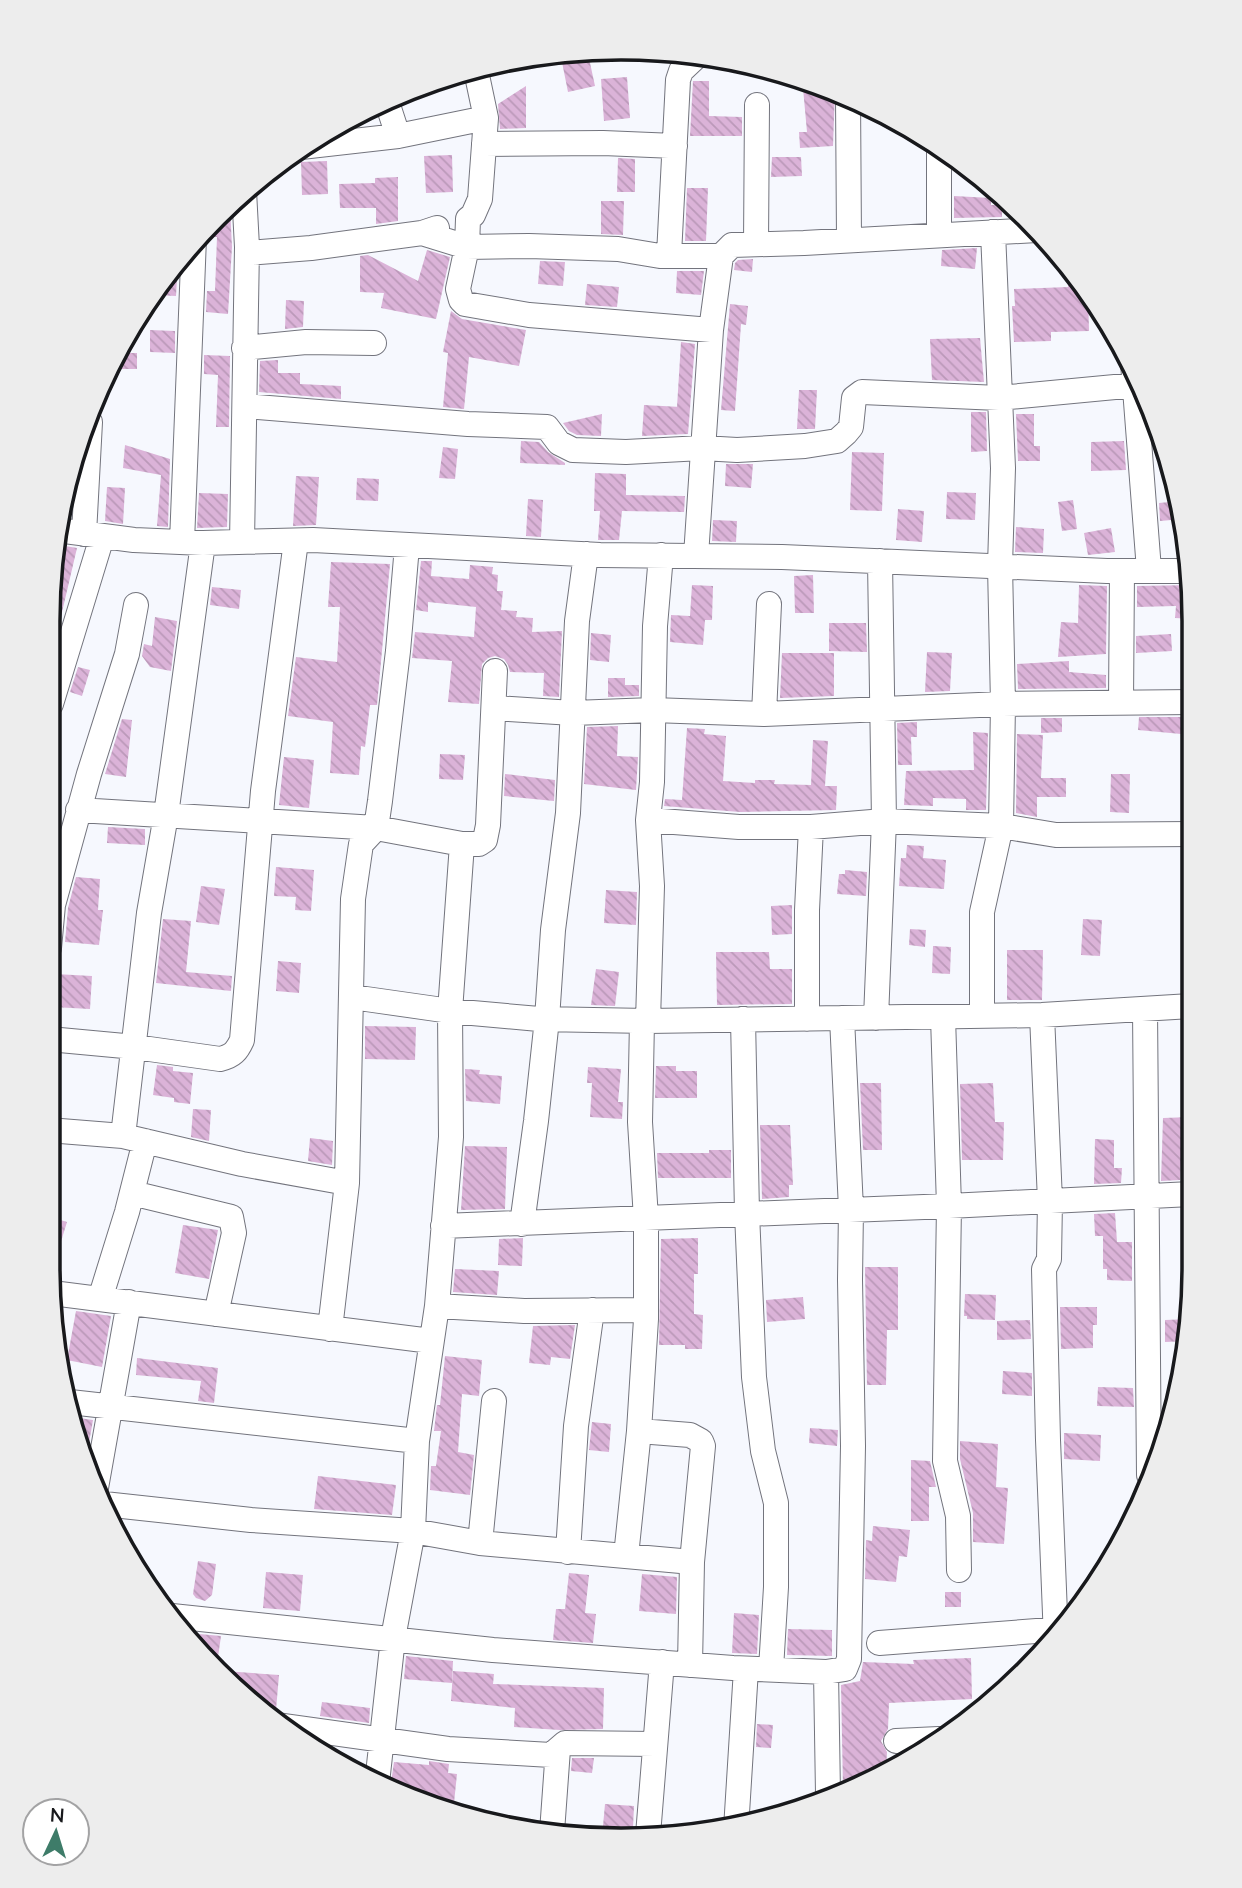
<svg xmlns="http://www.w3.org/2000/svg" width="1242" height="1888" font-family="Lato,sans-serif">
<defs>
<pattern id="building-back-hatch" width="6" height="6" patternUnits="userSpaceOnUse" patternTransform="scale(1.75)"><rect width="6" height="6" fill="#dbb3d8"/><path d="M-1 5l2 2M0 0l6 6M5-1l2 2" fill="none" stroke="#bb99b9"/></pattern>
</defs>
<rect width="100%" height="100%" fill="#f6f8fe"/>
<path fill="url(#building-back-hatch)" d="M587 49 595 86 568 92 560 52Z
M627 77 630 118 604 121 601 79Z
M802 77 835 91 833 146 800 148 799 132H807Z
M693 81H709V116L742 117V136H690Z
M526 86V128L500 129 498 104Z
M452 155 453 192 426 193 424 156Z
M772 157H801L802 176 771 177Z
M618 158 635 159V192H617Z
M327 161 328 194 302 195 301 162Z
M398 177V221L376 224V208H340L339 184 375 183V178Z
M687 188H708L706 241H685Z
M954 196 991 198V205H1002V217L954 218Z
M601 201H624L623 235 601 234Z
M228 207H230L232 247 228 314 206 312 207 291H215L217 237H208L205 228Z
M977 248 975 269 941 266 942 250Z
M427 250 450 257 436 319 381 308 384 293 360 292V256L368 255 418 281Z
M753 259 752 272 734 270 735 263 738 260Z
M178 260 176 296 155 295 165 280Z
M540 261 565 262 563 286 538 284Z
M677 271H704L701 295 676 293Z
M1084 283 1088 291 1089 331 1051 332V341L1014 342 1012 306H1015L1014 289 1068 287V284Z
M587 284 619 287 617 307 585 305Z
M286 300 304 301 303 327 285 329Z
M730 304 748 306 746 325 741 324 735 411 721 410Z
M451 311 462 319 526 330 519 366 469 357 464 409 443 407 448 353 443 352Z
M150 330 175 331V353L150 352Z
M980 338 984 382 932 380 930 339Z
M681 342 695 344 688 434 642 436 644 405 681 407H677Z
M116 353H137V369H106Z
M204 355 230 356 229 427H216L218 375 204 374Z
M278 360V373H300V384L341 386V399L259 392 260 361Z
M799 390H817L815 429H797Z
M971 412H986L987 451 971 452Z
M602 414 601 436 577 435 569 431 563 423Z
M1016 414H1034V446H1040V461H1018Z
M521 441 539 442 548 452 565 463V465L520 463Z
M1124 441 1126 470 1091 471V442Z
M125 445 170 459 168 527 157 526 161 475 123 468Z
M443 447 458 449 455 479 439 478Z
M852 452 884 453 882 511 850 510Z
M726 464H753L751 488 725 486Z
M595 473 626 474V495L685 496 684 512 622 511 619 540H598L600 511H594Z
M296 476 319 477 316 525 293 526Z
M357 478 379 479 378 501 356 500Z
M107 487 125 488 123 524 105 521Z
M947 492 976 493 975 520 946 519Z
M199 493 228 494 227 527 197 528Z
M528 499 543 500 541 537 526 536Z
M1073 500 1077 529 1062 531 1058 502Z
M1180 501 1183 519 1160 521 1159 503Z
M898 509 924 511 922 542 896 540Z
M713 520 737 521 736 542 712 541Z
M1016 527 1044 529 1043 553 1015 552Z
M1111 528 1115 552 1088 555 1084 533Z
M53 544 77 548 59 625 52 624Z
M421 561H432L431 576 469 579 470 565 493 567 492 574 498 575 497 591H503L501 610 517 611 516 617 533 618 532 632 562 631 559 697 543 696 544 673 510 672 508 665 504 659 495 656 488 658 482 664 479 704 448 702 452 661 412 658 415 632 474 637 476 607 428 602V612L416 610Z
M331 562 390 564 377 705H370L365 747 361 746 359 775 330 773 333 722 288 716 296 657 337 662 340 607H328Z
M813 575 814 613H795L794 576Z
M692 585 713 586 712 620H705L703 645 670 642 671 615 690 616Z
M1079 585 1107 586 1106 654 1058 657 1061 622 1078 623Z
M1194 585 1193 619 1175 618 1176 606 1137 607V586Z
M212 587 241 590 239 609 210 605Z
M155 617 177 621 171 671 150 667 142 656 144 644 152 646Z
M829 623H866L867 652 829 651Z
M591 633 611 635 609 662 590 660Z
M1171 634 1172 651 1136 653V636Z
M927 652 952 653 950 691 925 692Z
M782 653H834V696L780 698Z
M1069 661V672L1106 675V688L1018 689 1017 664Z
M78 667 90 670 82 696 70 692Z
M608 678H625V685H639V696L608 697Z
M1139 717H1193L1192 735 1138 730Z
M1041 718H1062V732L1041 733Z
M122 719 132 720 126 777 105 774Z
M917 722V737H911L912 765H898L897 723Z
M618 726 617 756 638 757 636 790 584 784 587 727Z
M687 728 705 729 704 734 726 736 723 781 755 783V780H775L774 784 811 785 813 740 828 741 825 786H837L836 810 740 812 664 806 665 799 682 800Z
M973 732 988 733 986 810H966V799L933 798V806L904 805 906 771 974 770Z
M1017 734 1043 735 1041 778H1066V797H1037V817L1016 813Z
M440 754 465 755 463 780 439 779Z
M284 757 314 760 309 808 279 805Z
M505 774 555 780 554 801 504 796Z
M1111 774H1130L1129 813 1110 812Z
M108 827 145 829V845L107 843Z
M907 845 924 846 923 858 946 860 944 889 899 886 901 858H906Z
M276 867 314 870 311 911 295 910 296 897 274 896Z
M845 870 867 872 866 896 837 894 839 874H845Z
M76 877 100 879 98 910H103L99 945 65 942 68 908Z
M201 886 225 889 219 925 196 922Z
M606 890 637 892 636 925 604 923Z
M792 905V934L772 935 771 906Z
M163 919 191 921 186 972 232 976 231 991 156 983Z
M1083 919 1102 920 1100 956 1081 955Z
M910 929 926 930 925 947 909 945Z
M933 946 951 947 950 974 932 973Z
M1007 950H1043L1042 1000H1007Z
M716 952H769L770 969H792V1004L717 1005Z
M278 961 301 963 299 993 276 991Z
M596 969 619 972 615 1006 591 1005Z
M55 974 92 976 90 1009 53 1007Z
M365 1026 416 1027 415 1060 365 1059Z
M157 1065 173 1067V1071L193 1073 190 1104 174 1102V1098L153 1095Z
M656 1066H676V1071H697V1098H655Z
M588 1067 621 1069 618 1102H623L622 1119 590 1117 592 1083H587Z
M465 1069 480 1070 479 1074 502 1076 500 1104 466 1101Z
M860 1083H881L882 1150H863Z
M993 1083 995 1122H1004L1003 1160H962L960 1084Z
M193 1109 211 1110 209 1141 191 1137Z
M1191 1117V1145H1182L1180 1180 1161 1181 1163 1118Z
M760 1125H790L793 1185H789V1197L762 1199Z
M310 1138 333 1141 332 1165 308 1161Z
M1095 1139 1114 1140V1168H1122L1121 1183 1094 1184Z
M465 1146 507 1147 505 1209 461 1210Z
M709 1150H731V1178H658L657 1153H709Z
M1115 1213 1117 1242H1132V1281L1107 1280V1269H1103V1236H1095L1094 1214Z
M54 1218 67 1222 51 1274H48L47 1267V1238Z
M183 1225 218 1230 209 1279 175 1273Z
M523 1238 522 1266 498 1265 499 1239Z
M698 1238V1274H694V1314L703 1315 702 1349H685V1345H659L661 1239Z
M865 1267H898V1330H887L886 1385H867Z
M455 1269 499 1271 497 1295 453 1292Z
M965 1294 996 1295 995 1320 967 1319V1316H964Z
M803 1297 805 1319 767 1322 766 1300Z
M1060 1307H1097V1325H1093V1348L1061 1349Z
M76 1311 111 1316 102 1367 67 1360Z
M1190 1319V1341L1165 1342V1320Z
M1030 1320 1031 1339 997 1340V1321Z
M575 1325 570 1359 551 1357 550 1365 529 1363 533 1326Z
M445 1356 482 1360 479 1396 462 1394 458 1452 474 1455 470 1495 430 1490 431 1466H436L441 1431H434L437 1405H440Z
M137 1358 218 1368 214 1403 198 1401 201 1381 136 1375Z
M1003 1371 1032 1373V1396L1002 1394Z
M1098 1387 1133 1388 1134 1407 1097 1406Z
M72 1417 93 1420 85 1466 78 1451Z
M592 1422 611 1424 609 1452 589 1450Z
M810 1428 838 1430 837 1446 809 1443Z
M1064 1433 1101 1435 1100 1461 1064 1459Z
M960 1441 998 1444 996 1487 1008 1488 1004 1544 973 1542V1513L960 1459Z
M911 1460 930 1461 936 1487H929V1521H911Z
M318 1476 396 1485 392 1515 314 1509Z
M873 1526 910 1530 907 1557 899 1556 896 1582 865 1579 866 1540 872 1541Z
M198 1561 216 1564 212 1595 205 1601 196 1598 193 1594Z
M266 1572 303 1575 300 1611 263 1608Z
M569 1573 589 1575 585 1613 596 1614 593 1643 553 1640 556 1609H565Z
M642 1574 677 1577 676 1614 639 1611Z
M945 1592H961V1607H945Z
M734 1613 759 1615 757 1654 732 1653Z
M788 1629 832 1630V1656L787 1655Z
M188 1633 221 1636 217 1664 199 1645Z
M406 1656 453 1661 452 1683 404 1679Z
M971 1658 972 1699 889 1703 888 1729 881 1741 887 1752 886 1772 843 1788 841 1685 860 1681 863 1662 914 1664 913 1660Z
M224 1671 279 1675 276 1710 265 1715Z
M453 1671 494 1674 493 1684 604 1688 603 1729 560 1730 514 1727 515 1708 451 1701Z
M322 1702 370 1708 369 1723 320 1716Z
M757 1724 773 1725 771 1748 756 1747Z
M572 1758H594L592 1773 571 1771Z
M429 1761 449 1764 448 1773 457 1774 454 1803 409 1799 390 1790 394 1762 429 1765Z
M605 1804 634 1806 633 1828 603 1826Z"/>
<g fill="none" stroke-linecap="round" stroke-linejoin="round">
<g stroke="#73747d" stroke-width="26">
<path id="minor" d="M475 66 486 118 480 199 473 215 468 219 467 247 458 289 461 300 465 304 529 315 711 330
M848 97 849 240
M386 99 398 136
M484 144 603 143 675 146
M301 147 398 136 486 118
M422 233 467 247 529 246 618 249 660 256H721
M939 235V147
M756 244 757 105
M247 253 311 248 422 233 437 228
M669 255 678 80 681 71 700 53
M244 348 306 342 374 343
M1133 363 1149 570
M245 406 468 424 547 427 559 443 573 450 626 452 702 448 737 450 805 446 837 441 846 433 851 427 854 398 862 392 999 398 1136 385
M57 530 134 540 203 543 313 540 600 555 782 557 1107 571H1191
M84 534 90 422
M182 542 194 238
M242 542 247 247 244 191
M696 556 711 330 721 256 732 245 804 243 1037 230
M1121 702 1122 571
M51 704 102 537
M494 708 573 713 653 710 764 714 1003 704 1193 702
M764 714 769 604
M78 810 376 828 462 844H479L485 840 488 825 495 671
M648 820 739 827H811L884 821 1001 826 1056 835 1192 834
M49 948 53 905 89 774 127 654 136 605
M352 997 450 1011 539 1019 648 1021 1042 1015 1191 1006
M1145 1009 1149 1475
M1042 1015 1050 1201 1049 1259 1044 1269 1048 1440 1056 1639
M982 1016V912L1001 826 1003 704 1000 566 1003 468 993 232
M943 1017 949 1206 945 1461 958 1516 959 1570
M876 1018 884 821 880 561
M743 1019 747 1213 754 1377 763 1451 776 1503V1587L771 1669
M807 1019V910L811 827
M642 1021 640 1122 646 1219V1319L639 1431 690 1435 701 1441 703 1446 692 1562 690 1665
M648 1021 652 886 648 820 652 782 655 626 661 555
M49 1039 135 1047 220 1059C233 1056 237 1051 242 1040L263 791 296 541
M48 1130 123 1136 242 1164 347 1183
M123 1136 149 913 166 815 203 543
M132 1193 231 1217 234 1233 216 1314
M522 1224 536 1121 547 1019 553 930 568 813 577 621 586 554
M443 1226 949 1206 1191 1194
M52 1293 431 1341
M100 1299 127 1212 145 1141
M437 1306 524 1311 646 1310
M330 1329 347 1183 353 899 361 844 376 828 380 801 398 651 407 546
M70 1402 417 1441
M96 1488 129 1302
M104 1504 251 1520 413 1531 480 1543 692 1562
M480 1543 494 1401
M568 1552 576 1426 592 1310
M626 1556 639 1431
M172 1616 493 1650 733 1668 826 1672 845 1669 849 1659 853 1446 850 1280 851 1209 842 1018
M879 1643 1063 1629
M826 1672 828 1794
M276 1725 448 1749 551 1755 565 1743 655 1744
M896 1741 939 1739
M377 1783 393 1638 413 1531 417 1441 437 1306 451 1137 450 1011 462 844
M736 1829 746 1669
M552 1832 558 1749
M648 1835 662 1662"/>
</g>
<use href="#minor" stroke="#fff" stroke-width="24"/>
</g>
<path d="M0 0H1242V1888H0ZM621 60H621A561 561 0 0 1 1182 621V1267A561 561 0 0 1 621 1828H621A561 561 0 0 1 60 1267V621A561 561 0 0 1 621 60Z" fill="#ededed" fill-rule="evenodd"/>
<path fill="none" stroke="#18191c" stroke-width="3.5" d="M621 60H621A561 561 0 0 1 1182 621V1267A561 561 0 0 1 621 1828H621A561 561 0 0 1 60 1267V621A561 561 0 0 1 621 60Z"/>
<g transform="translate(56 1832) rotate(4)"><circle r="33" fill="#ffffff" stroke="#a3a3a4" stroke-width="2"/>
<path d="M0-5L12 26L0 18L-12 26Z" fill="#3e7c69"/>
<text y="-10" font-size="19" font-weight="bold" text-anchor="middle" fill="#18191c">N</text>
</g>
</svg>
